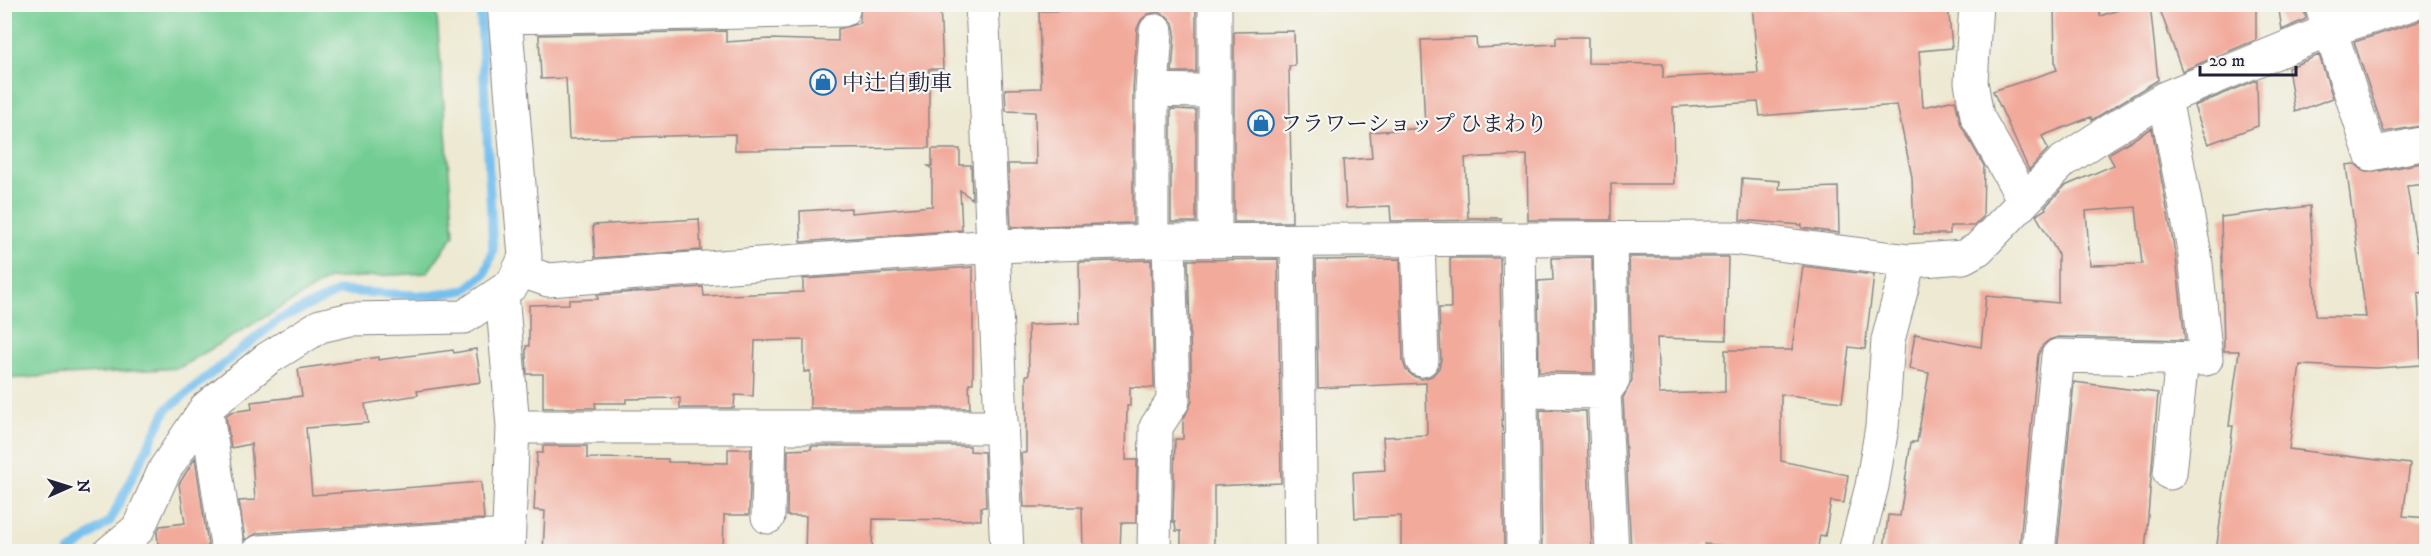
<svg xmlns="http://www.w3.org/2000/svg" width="2431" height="556" font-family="'IM FELL DW Pica','Noto Serif JP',serif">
<rect width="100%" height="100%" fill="#f6f6f2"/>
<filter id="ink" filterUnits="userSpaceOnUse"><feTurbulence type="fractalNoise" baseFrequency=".0167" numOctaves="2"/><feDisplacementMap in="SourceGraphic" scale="12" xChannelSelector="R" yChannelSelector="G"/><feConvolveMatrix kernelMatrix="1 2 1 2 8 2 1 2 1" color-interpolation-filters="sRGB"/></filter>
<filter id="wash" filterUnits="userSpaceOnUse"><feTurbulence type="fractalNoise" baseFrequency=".008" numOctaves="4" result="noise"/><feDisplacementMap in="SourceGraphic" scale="24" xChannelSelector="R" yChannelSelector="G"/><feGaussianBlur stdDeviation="1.35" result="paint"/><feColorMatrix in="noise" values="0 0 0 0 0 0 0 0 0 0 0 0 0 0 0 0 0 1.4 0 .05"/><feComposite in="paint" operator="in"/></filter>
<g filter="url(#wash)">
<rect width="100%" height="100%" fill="#ede9d2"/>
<path fill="#73cd93" stroke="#4a7867" stroke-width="1.5" d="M5 4 436 5 454 235 427 273 329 279 179 368 5 379Z"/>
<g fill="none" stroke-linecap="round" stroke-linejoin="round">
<path stroke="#75bfee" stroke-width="9" d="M69 552 110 521 167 409 278 320 340 291 430 296 465 290 485 274 493 250 480 4"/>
</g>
<g id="blocks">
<path fill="#f2aa9b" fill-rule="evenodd" d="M860 4H940L943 69H929V148L735 150V134L569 139 566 78 541 79 539 35 726 31V42L769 39 838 41V29L860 23Z
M1104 4H1190V7H1196V72H1172L1175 32 1173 23 1167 16 1158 12 1148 14 1141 20 1137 29 1133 90V223L1011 227 1008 164H1036L1035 112 1006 111 1005 89 1041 88 1039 11 1104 10Z
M1752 4H1948L1952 48 1919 51 1923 107 1955 100 1961 125 1984 166 1983 217 1974 226H1950V234H1914L1912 177 1897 105 1760 116 1758 102 1673 107 1674 184H1611V220H1528L1527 155 1465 158 1468 218H1501V220L1391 221 1390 206 1346 208 1343 160 1372 158 1370 132 1425 128 1421 40 1476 38 1477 48 1556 44V37H1588V63L1663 64V78L1758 73Z
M2054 4H2099L2100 16 2136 4H2150L2158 80 2092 120 2091 117 2042 136 2048 149 2029 170 1993 91 2057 70 2055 64Z
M2158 4H2256V40L2182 71Z
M2278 4H2303L2306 19 2282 30Z
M2427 14V125L2384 132 2354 42 2417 22Z
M1294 31 1295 66H1289L1292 222H1234V32Z
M2319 55 2333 98 2295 112 2288 68Z
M2257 80 2258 126 2208 144 2194 106Z
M1171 109 1196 110V222H1171Z
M2152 128 2176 258 2185 340 2058 337 2049 340 2043 345 2038 355 2019 552H1884L1888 515 1900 516 1911 442H1917L1929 373 1909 369 1915 334 1981 347 1986 296 2058 303V254L2036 215 2046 209 2045 207 2065 186 2114 165 2108 154ZM2136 207 2142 264 2090 265 2086 211Z
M932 149H960V165H971L972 199 960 190 962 230 801 242 800 211 851 208V213L932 206V169L928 166H932Z
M2427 162V184L2407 186 2417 251H2420L2426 292 2418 293 2421 365 2377 368 2300 365 2289 449 2410 464 2403 516 2427 518V552H2216L2233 426H2229L2239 351H2224L2221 217 2310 206 2316 316 2366 317 2346 165 2355 164 2365 172H2374Z
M1742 178 1780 181 1779 189 1838 187 1839 233 1802 228V225L1740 220Z
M699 219 701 250 595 258 593 225Z
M1592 257 1594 373 1539 372 1538 281 1553 280 1552 258Z
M1629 257H1728L1726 340 1657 338 1659 394 1725 392V350H1792L1803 266 1874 275 1865 349 1849 347 1842 402 1781 394V461L1848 475 1844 503 1831 501 1825 536 1820 535 1817 552H1769V549L1705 544V548L1631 549 1623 398 1632 380Z
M1450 258H1500L1504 552H1401V516L1355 518 1353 472 1385 470 1383 437 1427 435 1426 383 1318 388 1316 260 1400 259 1403 361 1406 370 1413 376 1422 379 1432 376 1439 368 1441 360 1439 308H1451Z
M1278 259 1281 483 1214 486V552H1181V531H1176L1175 522H1173L1175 439H1183V420L1192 401 1188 260Z
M1151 260 1154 388 1130 387V406H1127L1126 460H1137L1136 523H1121L1120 552H1083L1082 507H1024L1021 453H1026V375H1029L1028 325 1080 323 1079 262Z
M973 267V383H969L970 408H810V371L804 372V340L755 341 753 396 735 395 734 408H680V398L626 399V403H595L596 408H543V374H527L526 355V346H529V305L569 304V300L598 299 597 295 703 287 704 296 803 292V279Z
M476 349 481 382 417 391 418 395 365 404 368 423 306 428 312 495 481 482 484 519 258 533 245 540 239 501 255 500 251 444 231 448 226 416 231 412 252 409 251 402 302 396 298 369 378 357V360L453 350 454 353Z
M2074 382 2158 393 2145 552H2057Z
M1540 410 1586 411 1592 552H1542Z
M543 446H587V458L668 459V462L728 463V449H751L749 515H724L723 552H543L545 511 534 510 537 453H543Z
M811 446H970V451L984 452 986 507H981V520L873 519 872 552H805L806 516H787L788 450 811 449Z
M195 458 209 552H159L157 533 160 526 185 523 179 484Z"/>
</g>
</g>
<g filter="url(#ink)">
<use href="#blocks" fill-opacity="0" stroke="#888686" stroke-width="1.5"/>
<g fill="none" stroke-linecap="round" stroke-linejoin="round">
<g stroke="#888686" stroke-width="35">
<path id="minor" d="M982 4 1007 552
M1215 4V241
M1976 4 1971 82 1977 116 2024 200
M2321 4 2330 30 2411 4
M505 17 843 10
M1152 90 1156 31
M1418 240 1422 360
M1519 240 1523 552
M1152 241V90L1199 91
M1297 241 1301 552
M519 270 548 280 994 246 1152 241 1732 238 1909 261 1963 257 1978 249 2062 162 2106 133 2165 98 2330 30 2371 154 2426 143
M502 293 513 427 508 552
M1521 391 1604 392 1612 552
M1604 392 1613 380 1610 239
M206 408 228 552
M513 427H1002
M2170 473 2182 359
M768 517 770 427
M110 552 138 529 165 469 206 408 267 359 320 326 351 319 464 317 513 284 525 257 504 4
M259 552 508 536
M1154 552 1156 427 1173 401 1169 241
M1855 552 1872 486 1882 427 1888 340 1909 261
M2038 552 2058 356 2206 359 2195 255 2165 98"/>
</g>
<use href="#minor" stroke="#fff" stroke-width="33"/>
</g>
</g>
<defs>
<g id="shop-ring" transform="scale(1.35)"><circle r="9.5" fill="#f6f6f2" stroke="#1f6fb2" stroke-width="1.5"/><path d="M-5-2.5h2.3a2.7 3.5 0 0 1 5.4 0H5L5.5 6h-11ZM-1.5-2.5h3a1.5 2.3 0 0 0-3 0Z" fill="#1f6fb2"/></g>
</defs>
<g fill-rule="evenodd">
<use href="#shop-ring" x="823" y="82"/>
<use href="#shop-ring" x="1261" y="123"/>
</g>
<g text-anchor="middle" stroke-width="4.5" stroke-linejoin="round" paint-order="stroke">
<g font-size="22" fill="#22223b" stroke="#f6f6f2" text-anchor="start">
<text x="842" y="90">中辻自動車</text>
<text x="1280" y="131">フラワーショップ ひまわり</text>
</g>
</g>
<rect width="2431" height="556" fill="none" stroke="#f6f6f2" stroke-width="24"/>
<g transform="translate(69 487) rotate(87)" stroke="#f6f6f2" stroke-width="4.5" paint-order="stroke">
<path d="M0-4.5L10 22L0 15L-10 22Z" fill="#22223b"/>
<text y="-9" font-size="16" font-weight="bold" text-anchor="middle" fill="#22223b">N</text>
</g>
<path d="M2200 66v9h96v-9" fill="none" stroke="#22223b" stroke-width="3"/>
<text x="2209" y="66" font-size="18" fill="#22223b" stroke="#f6f6f2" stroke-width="4.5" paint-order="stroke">20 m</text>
</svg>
